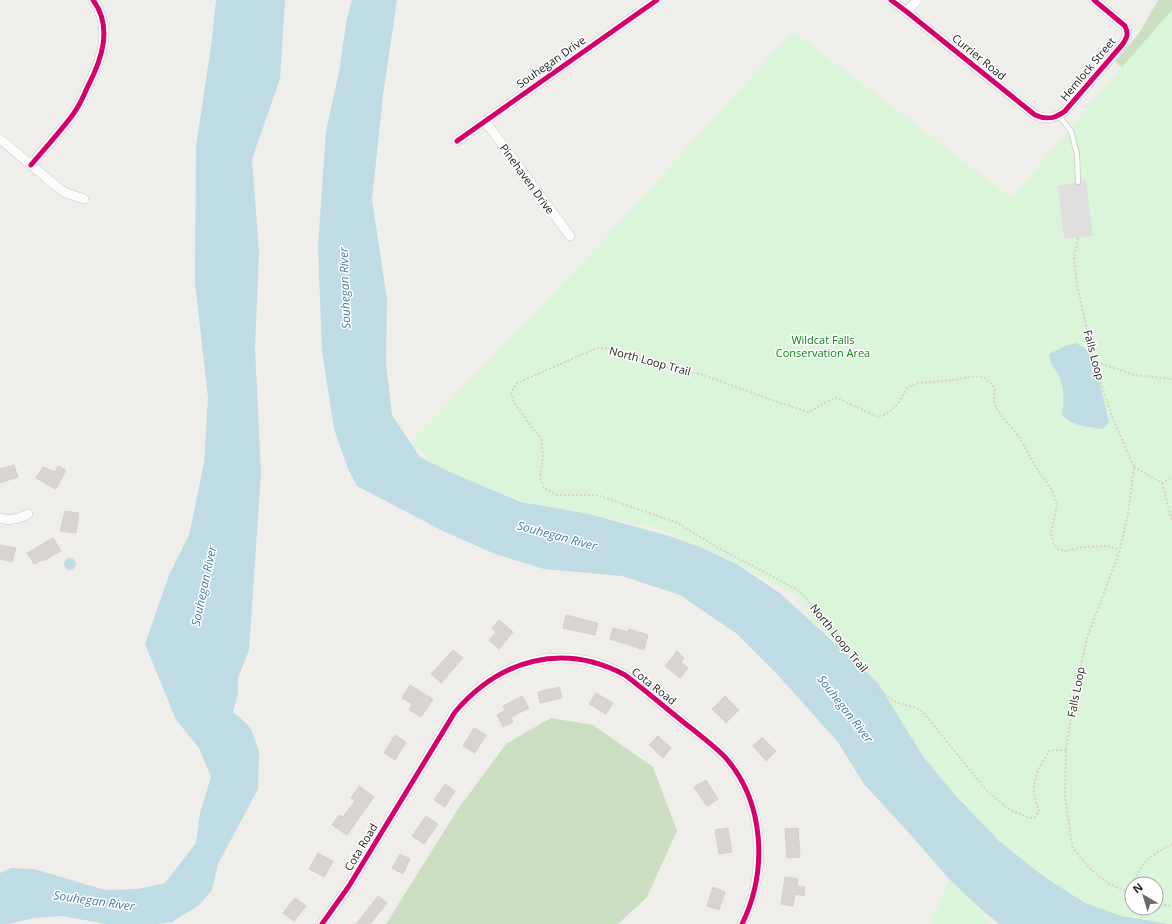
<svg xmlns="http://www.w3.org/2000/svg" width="1172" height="924" font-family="'Open Sans',sans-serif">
<rect width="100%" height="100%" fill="#f0eeeb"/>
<path fill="#cbdec1" d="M1158 0H1172V103L1115 62 1140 32Z
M551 718 593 725 653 767 677 831 647 897 618 924H386L458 809 506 744Z"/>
<path fill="#daf5da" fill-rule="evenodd" d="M1172 10V924L1137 920 1098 910 1058 889 995 840 953 792 918 759 810 618 799 597 792 591 777 586 742 566 674 535 654 527 534 504 470 486 439 469 411 442 590 255 793 31 1012 198 1102 90ZM1132 884H1156V908H1132Z
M951 875 972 899 988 921 992 924H931Z"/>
<path fill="#e0dfde" d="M1086 180 1093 236 1064 239 1058 186Z"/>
<path fill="#bfdbe3" d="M216 0H285L280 79 252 159 259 252 255 348 261 473 249 650 238 678V694L233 712 247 724 252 731 259 752 258 789 218 864 212 890 198 906 172 922 157 924H107L61 916 34 918 9 924H0V873L11 868 34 869 105 890 138 889 165 883 196 843 200 813 211 777 199 748 176 720 145 644 169 575 189 535 204 463 208 398 195 282 196 147 212 39Z
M352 0H397L383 95 372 200 387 299 386 363 392 415 420 457 452 473 521 502 589 514 669 536 700 547 737 564 781 594 878 683 922 755 955 795 999 841 1043 876 1085 903 1121 916 1168 924H999L983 911 948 878 918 843 864 784 837 741 776 673 737 634 680 595 622 576 544 569 495 554 443 531 357 486 348 469 334 429 322 351 318 246 326 131 339 72 347 18Z
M1076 343 1088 350 1101 388 1109 422 1103 429C1088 427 1072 426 1062 415 1064 400 1065 387 1058 374 1053 366 1049 363 1049 354L1065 346Z
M64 564a6 6 0 1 1 12 0a6 6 0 1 1-12 0Z"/>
<path fill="#d7d4d2" stroke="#d3d0cc" d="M14 465 18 477 0 483V469Z
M58 466 66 470 56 489 36 478 43 467 55 472Z
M65 511 79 513 76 533 60 531Z
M53 538 61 551 43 561 42 560 34 564 27 553Z
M0 545 16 548 12 562 0 559Z
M566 615 598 623 595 635 563 628Z
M499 620 513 632 499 649 489 640 496 632 492 628Z
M613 628 628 632 629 629 648 635 644 650 610 639Z
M453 650 463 658 441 683 431 674Z
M677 651 684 658 681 662 688 668 680 678 665 666Z
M410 685 433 699 421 717 409 710 412 704 402 698Z
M559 687 562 698 540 703 538 692Z
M596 693 613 703 606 714 589 704Z
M522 696 529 708 511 717 513 722 503 727 497 715 505 710 503 706Z
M725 696 739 710 726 723 712 709Z
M474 728 486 735 475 753 463 746Z
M395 735 406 742 395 760 384 753Z
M658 736 671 748 663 758 649 745Z
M762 737 776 751 766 761 753 746Z
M706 780 718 799 707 806 694 787Z
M445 784 455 791 445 807 434 800Z
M359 786 374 797 347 835 332 825 339 815 343 817 355 801 351 798Z
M426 816 438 824 424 844 412 836Z
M728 828 732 852 719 854 715 830Z
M798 828 800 857 787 858 785 829Z
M318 853 333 861 324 877 309 869Z
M400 854 410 859 403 874 392 868Z
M785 877 798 879 797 886 805 887 804 896 795 894 793 906 781 904Z
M713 887 725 892 719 910 707 906Z
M378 896 387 903 370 924H356Z
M295 898 306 906 294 921 283 913Z"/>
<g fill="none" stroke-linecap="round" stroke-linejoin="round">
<g stroke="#c9c8c7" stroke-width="6">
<path id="service" d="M1059 116 1071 131 1077 154 1078 182"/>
</g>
<g stroke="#c9c8c7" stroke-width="10">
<path id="minor" d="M891 0 907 12 1035 115C1046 120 1055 119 1065 111L1122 45C1127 38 1129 34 1125 26L1094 0
M907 12 917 0
M485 121 570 236
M0 139 61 190 66 193 84 199
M457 141 657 0
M31 165C45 148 61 131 74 113 80 105 84 95 88 86 102 59 113 27 93 0
M0 518C11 521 18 519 28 514
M322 924 349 886 455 712C500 659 563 642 625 675 645 690 663 706 682 721 696 732 711 743 724 756 765 801 768 871 742 924"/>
</g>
<path stroke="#dccecd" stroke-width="2" stroke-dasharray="2 2" stroke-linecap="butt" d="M1078 238 1074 256 1077 285 1094 361 1111 414 1134 467 1128 513 1120 550 1087 638 1074 696 1066 750 1065 795 1072 846 1089 868 1108 883 1132 894
M1094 361 1134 375 1172 379
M1134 467 1162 483 1172 477
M1162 483 1172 521
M1066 750H1050C1042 763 1032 778 1034 794 1035 800 1038 806 1039 812L1035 817 1030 818 1010 810 986 790 923 712 916 708 893 701 878 688 827 621 798 590 715 546 678 523 597 495H557L544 488 540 478 543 457 541 438 530 425 515 404 511 393 517 383 597 348 614 349 649 362 703 375 772 400 808 412 813 410 826 402 837 398 878 417C893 412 900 402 907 388L917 383 954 380 975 376 985 378 992 384 995 390 994 401 998 411 1019 437 1036 467 1053 492 1057 505 1051 532 1053 543 1058 549 1065 551 1084 547 1107 546 1120 550
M1134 884C1140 861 1153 855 1172 844
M1156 904 1172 906"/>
<use href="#service" stroke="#fdfcfc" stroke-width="4.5"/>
<use href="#minor" stroke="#fdfcfc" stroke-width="9"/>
<g stroke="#fff" stroke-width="8">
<path id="cycleway" d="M891 0 907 12 1035 115C1046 120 1055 119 1065 111L1122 45C1127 38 1129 34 1125 26L1094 0
M457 141 657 0
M31 165C45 148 61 131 74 113 80 105 84 95 88 86 102 59 113 27 93 0
M322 924 349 886 455 712C500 659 563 642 625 675 645 690 663 706 682 721 696 732 711 743 724 756 765 801 768 871 742 924"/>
</g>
<use href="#cycleway" stroke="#d6006c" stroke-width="5"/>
</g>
<g text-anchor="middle" stroke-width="3" stroke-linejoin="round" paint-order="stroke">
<g font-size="11" fill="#222" stroke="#fff">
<text transform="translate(979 57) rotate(39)" y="4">Currier Road</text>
<text transform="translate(551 62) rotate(-35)" y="4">Souhegan Drive</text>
<text transform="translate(1088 69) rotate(-50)" y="4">Hemlock Street</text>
<text transform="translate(527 179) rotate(54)" y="4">Pinehaven Drive</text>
<text transform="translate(1094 355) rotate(75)" y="4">Falls Loop</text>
<text transform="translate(650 361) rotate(15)" y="4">North Loop Trail</text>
<text transform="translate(839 638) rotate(51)" y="4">North Loop Trail</text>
<text transform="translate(654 686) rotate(38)" y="4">Cota Road</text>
<text transform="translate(1076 692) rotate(-79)" y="4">Falls Loop</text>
<text transform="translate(361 847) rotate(-59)" y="4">Cota Road</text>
</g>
<g font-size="11" fill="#0c8416" stroke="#fff">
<text x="823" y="344">Wildcat Falls<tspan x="823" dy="13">Conservation Area</tspan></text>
</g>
<g font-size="12" font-style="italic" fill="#4a7aab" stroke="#fff">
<text transform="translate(345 288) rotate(-92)" y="4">Souhegan River</text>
<text transform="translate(557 536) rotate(15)" y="4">Souhegan River</text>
<text transform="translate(204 586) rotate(-78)" y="4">Souhegan River</text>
<text transform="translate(845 709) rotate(52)" y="4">Souhegan River</text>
<text transform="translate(94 901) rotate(8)" y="4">Souhegan River</text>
</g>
</g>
<g transform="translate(1144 896) rotate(322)"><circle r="19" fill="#ffffff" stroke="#a7a7a7"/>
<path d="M0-3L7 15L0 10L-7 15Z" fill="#6a6968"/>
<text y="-6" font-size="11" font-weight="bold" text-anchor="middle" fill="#222222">N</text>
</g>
</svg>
